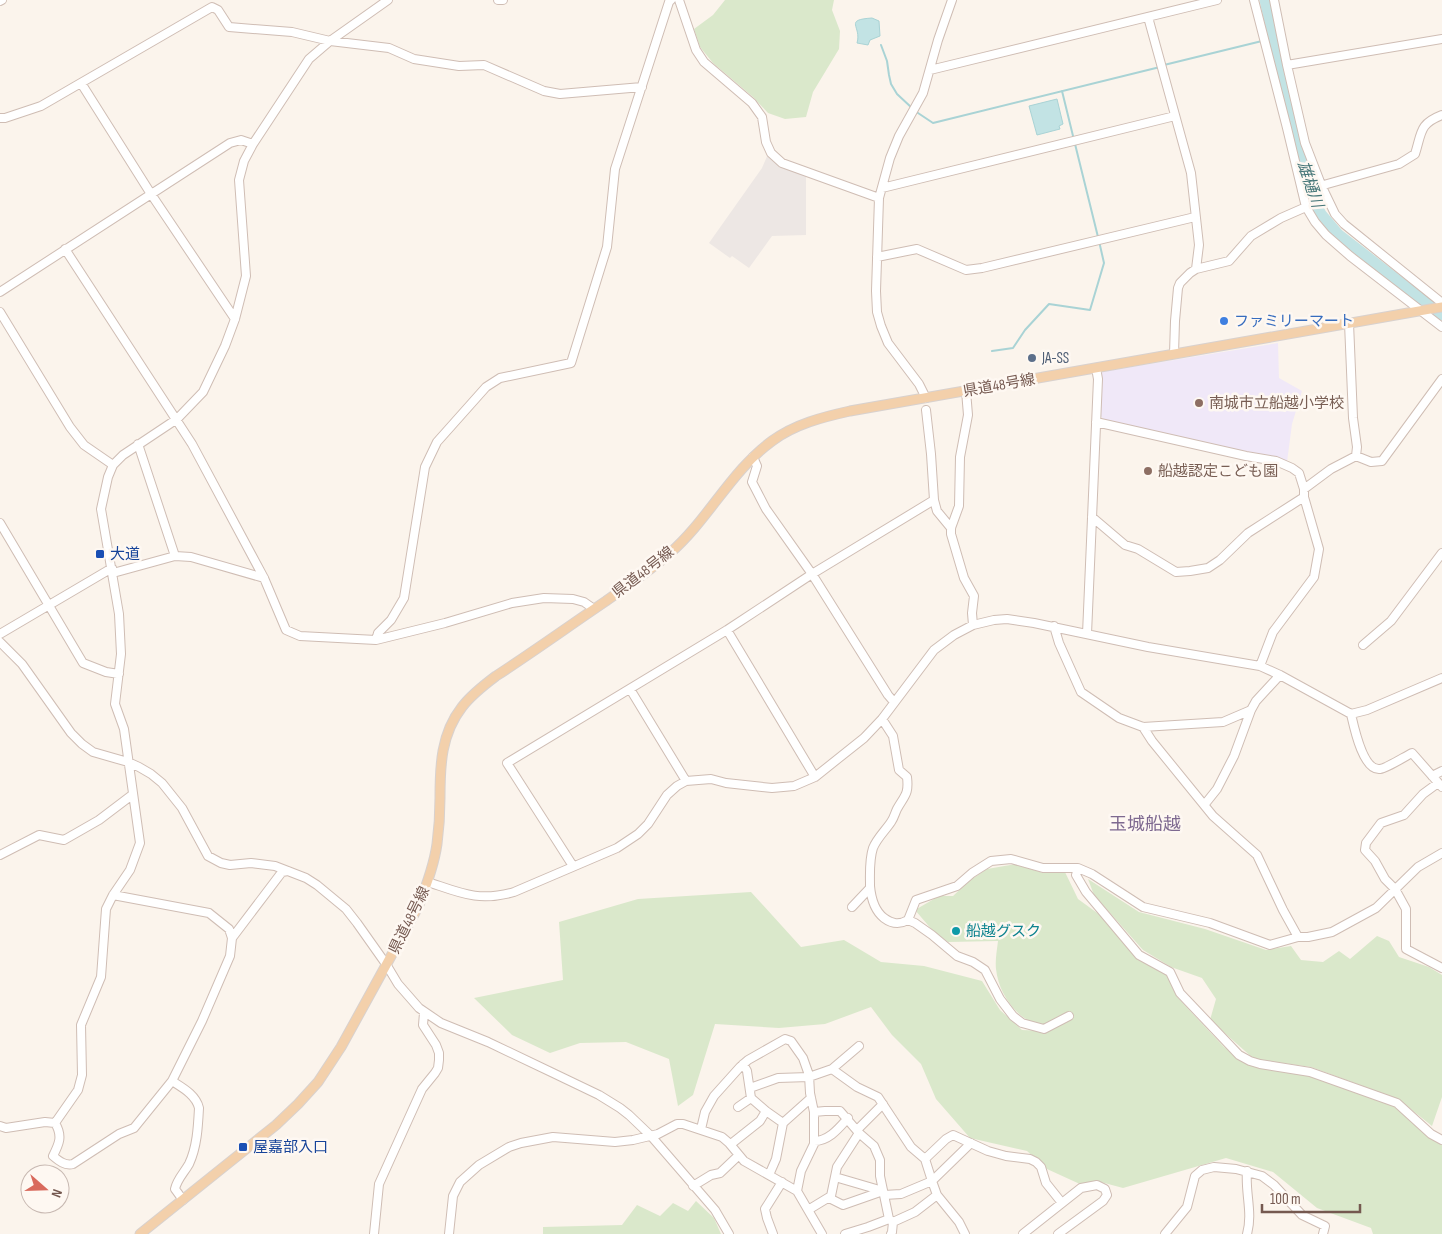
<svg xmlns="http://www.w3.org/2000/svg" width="1442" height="1234" font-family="'Sofia Sans Condensed','Noto Sans JP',sans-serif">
<rect width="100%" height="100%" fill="#fbf4ec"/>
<path fill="#ede7e4" d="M768 154 783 167 806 176V235L772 236 749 268 732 256 730 258 709 243 762 168Z"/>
<path fill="#f0e8f8" d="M1278 343 1279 378 1302 391 1292 424 1287 462 1104 420 1100 415 1101 372Z"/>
<path fill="#dae8cb" d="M725 0H834L832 10 840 31 839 49 813 92 806 117 785 119 768 113 753 97 713 63 700 47 694 29 713 15Z
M1016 864 1043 873 1064 870 1078 899 1100 915 1131 951 1167 974 1177 997 1224 1047 1239 1058 1252 1066 1313 1076 1397 1107 1426 1135 1442 1143V1234H1373L1371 1228 1317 1208 1273 1172 1226 1158 1123 1188 1097 1181 1082 1185 1047 1169 1027 1151 970 1138 936 1099 921 1064 892 1035 871 1007 825 1024 779 1028 715 1024 693 1095 678 1106 669 1059 626 1042 580 1043 550 1053 512 1035 474 998 563 980 559 922 638 899 751 892 801 947 844 940 881 962 924 966 982 981 1000 1010 1022 1030 1044 1031 1043 1027C1017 1020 999 995 996 969 995 960 997 950 998 941L948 942 933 931 915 910 939 896H953L969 881 987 869Z
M1088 879 1139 912 1205 929 1266 950 1291 946 1301 960 1323 962 1339 951 1350 959 1377 936 1389 941 1399 957 1429 967 1442 975V1097L1432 1126 1398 1099 1311 1067 1254 1059 1210 1020 1216 999 1202 978 1171 967 1143 950 1094 895Z
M696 1201 714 1218 721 1234H543V1227L622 1225 637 1205 660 1216 673 1203 688 1211Z"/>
<path fill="#c2e3e4" stroke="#a9d3d5" d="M872 18 879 21 880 36 870 40 868 45 857 43C862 26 843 20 872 18Z
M1057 99 1063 124 1059 126 1060 129 1037 135 1029 106Z"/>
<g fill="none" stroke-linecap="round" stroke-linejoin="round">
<path stroke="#a9d3d5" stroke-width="2" d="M1266 40 1273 39
M881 45 887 61 889 75 891 84 897 94 912 108
M1164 65 1262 41
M1062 91 1074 140
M915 111 933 123 1160 67
M1075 144 1098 237
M992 351 1013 348 1025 330 1049 304 1090 310 1104 263 1099 241"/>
<path stroke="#c2e3e4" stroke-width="11" d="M1265 0 1299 150 1312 197 1321 214 1338 234 1442 315"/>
<g stroke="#cfbdb4" stroke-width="10">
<path id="minor" d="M498 0H503
M679 0 696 50 704 62 752 103 762 117 766 142 771 153 782 163 879 198
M1254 0 1287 128 1306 207 1315 222 1326 235 1350 256 1442 327
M1274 0 1287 65 1305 143 1322 187 1335 214 1344 224 1442 303
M0 1 2 0
M1148 17 1191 173 1199 245 1196 269
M1287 65 1442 39
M930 70 1217 0
M81 83 151 194 235 319
M0 118H5L41 106 212 7 218 10 229 27 292 32 330 41 389 48 414 59 459 66 484 65 544 91 560 94 642 87
M882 188 1175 116
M1302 191 1399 164 1415 154C1422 132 1419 124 1442 115
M65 249 192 444 264 578 286 630 300 636 376 640 445 623 512 603 544 598 573 599 584 602 594 609
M877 257 917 249 966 270 982 268 1195 217
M0 292 230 143 241 140 253 144
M0 312 70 427 84 445 113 465
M1349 323 1353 418 1357 447 1356 456
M1174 354 1175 321 1178 288 1180 283 1190 273 1196 269 1229 261 1251 236 1281 218 1306 207
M966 391 968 415 960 457 959 506 951 528V534L964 578 974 596 972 613 973 625
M926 398 919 384 888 343 881 326 877 312 876 291 879 198 890 158 899 136 923 93 938 40 952 0
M926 410 931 454 934 500 937 511 951 528
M1096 422 1246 456 1276 461 1292 468 1299 473 1304 489
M138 444 175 556
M1356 456 1371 462 1382 461 1442 379
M753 457 757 466 752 482 766 509 812 574 888 695 894 702
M1092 517 1125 545 1138 549 1176 572 1190 571 1208 568 1220 560 1248 533 1304 497V489L1331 469 1356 456
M0 523 83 663 106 672 119 674
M113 573 175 556 191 557 264 578
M1054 626 1059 643 1081 692 1119 718 1143 727 1223 722 1251 710
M727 630 815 777
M0 634 112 568
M1087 634 1098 379 1096 368
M376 640 378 633 391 620 404 598 425 467 437 442 486 387 500 378 571 363 607 247 615 169 669 2 671 0
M0 642 22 664 71 733 82 744 93 752 128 762 139 767 151 774 162 783 182 808 208 856 221 863 230 865 251 863 275 866 306 878 317 885 346 909 357 923 386 964 398 984 419 1008 441 1023 488 1042 551 1072 599 1095 620 1108 629 1115 651 1136 715 1210 729 1234
M1363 645 1391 621 1442 553
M1260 666 1273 632 1314 577 1319 549 1304 497
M630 689 686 781
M1351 714C1354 727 1363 771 1380 769 1387 768 1404 757 1412 753L1442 787
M882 719 893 736 899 770 907 777C909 794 905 795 897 809 895 813 894 818 891 822 885 831 877 838 873 848 869 860 870 874 870 886 871 897 875 911 884 918 892 924 899 925 908 920L916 900 957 886 972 873 991 861 1011 859 1043 868H1078L1092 874 1143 907 1210 923 1270 945 1298 937H1308L1332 932 1376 908 1418 867 1442 853
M1143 727 1152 741 1213 816 1257 855 1283 910 1298 937
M1432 776 1442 771
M1438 783 1423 794 1404 815 1381 823 1366 843 1365 850 1375 861 1385 879 1395 889 1406 909V949L1442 968
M1205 804 1217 789 1234 756 1251 710 1256 701 1280 675
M0 855 39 835 64 840 99 820 132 795
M573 866 507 763 727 630 812 574 934 500
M1078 868 1076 875 1086 892 1139 955 1170 972 1180 993 1239 1055 1250 1061 1260 1064 1310 1072 1397 1103 1431 1134 1442 1140
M428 882C461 893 478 902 514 892L617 848 638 834 648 824 667 795 677 786 686 781 711 779 726 783 772 788 794 786 815 777 864 738 882 719 934 650 954 635 973 625 994 620 1007 619 1034 623 1148 647 1260 666 1280 675 1351 714 1367 710 1442 678
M852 907 870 888
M908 920 915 923 932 935 957 956 973 962 985 970 1000 999 1013 1016 1022 1023 1044 1029 1069 1016
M232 938 282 872 288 871
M743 1064 747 1071 751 1098 766 1111 783 1123
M832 1069 857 1087 878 1097 911 1147 925 1159 932 1181 971 1143
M172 1081C183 1088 196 1095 199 1108 198 1127 197 1147 189 1164 184 1173 177 1179 175 1189L183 1200
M750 1088 778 1078 809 1077 832 1069 859 1046
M738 1107 751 1098
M814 1112 825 1111H840L859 1133 874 1146 880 1160V1176L884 1195
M55 1123 78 1090 82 1075 81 1025 101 977 106 909 113 895 130 870 140 843 124 729 115 704 121 654 119 614 101 509 108 477 113 465 123 455 177 419 203 392 225 346 235 319 246 276 239 180 244 161 253 144 309 59 330 41 388 0
M55 1123C63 1136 59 1144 53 1156 59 1161 65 1166 73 1164L119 1134 134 1128 172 1081 202 1021 230 956 232 938 229 929 209 913 113 895
M0 1126 6 1128 45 1122 55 1123
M701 1129 705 1112 714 1096 740 1067 748 1060 785 1039 791 1041 803 1058 809 1075 810 1093 814 1112V1144L801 1171 797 1191
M857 1130 883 1104
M814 1141C829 1141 839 1128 848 1118
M731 1144 760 1121 766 1111
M925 1159 946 1139 953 1135 988 1151 1006 1156 1030 1159 1036 1162 1041 1167 1046 1183 1062 1203
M1247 1171C1245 1193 1253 1213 1247 1234
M769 1175 776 1159 783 1123 811 1098
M835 1177 883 1191
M693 1186 711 1175 720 1173 739 1155
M829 1198 843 1205 883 1191
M808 1210 831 1196 837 1167 859 1133
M893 1222 915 1212 937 1195
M374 1234 379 1184 422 1089 435 1073 438 1068 439 1060V1053L436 1045 423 1025 424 1013
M449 1234 453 1196 460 1182 479 1165 509 1147 521 1143 553 1137 615 1142 633 1140 658 1134 677 1124H683L722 1137 729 1143 744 1161 797 1191 822 1234
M773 1234 767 1218 765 1209 782 1182
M845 1234 868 1227 889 1219
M891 1234 892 1232 893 1222 889 1219 884 1195 901 1194 932 1181 937 1195 959 1222 965 1234
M1023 1234 1081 1188 1097 1185 1105 1189 1107 1195 1103 1201 1058 1234
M1165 1234 1187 1207 1195 1176 1202 1170 1214 1167 1236 1169 1262 1176 1274 1185 1302 1215 1325 1226 1323 1234"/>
</g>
<g stroke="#d8d1ce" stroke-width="11">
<path id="major" d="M140 1234 276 1125 298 1104 318 1082 341 1047 418 907C426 887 434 866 437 844 439 829 440 813 440 798 440 765 441 734 462 707 471 695 484 685 496 676 533 652 569 626 606 601 627 586 650 571 670 553 708 520 731 471 772 441 795 424 823 417 850 411L1442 307"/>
</g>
<use href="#minor" stroke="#fff" stroke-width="8"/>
<use href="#major" stroke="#f3d0ab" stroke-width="9"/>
</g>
<circle fill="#3f7fe0" stroke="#fef8f2" stroke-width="2" cx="1224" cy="321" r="5"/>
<circle fill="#5c6f8a" stroke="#fef8f2" stroke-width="2" cx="1032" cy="358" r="5"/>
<g fill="#8d6e63" stroke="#fef8f2" stroke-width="2">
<circle cx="1199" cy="403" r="5"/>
<circle cx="1148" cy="471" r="5"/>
</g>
<g fill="#1a4fb4" stroke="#fef8f2" stroke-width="2">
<rect x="95" y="549" width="10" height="10" rx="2.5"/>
<rect x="238" y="1142" width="10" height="10" rx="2.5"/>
</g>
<circle fill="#0f9aa8" stroke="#fef8f2" stroke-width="2" cx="956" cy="931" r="5"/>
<g text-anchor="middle" stroke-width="5" stroke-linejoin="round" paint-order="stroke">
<g font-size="15" fill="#366cbe" stroke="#fef8f2" text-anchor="start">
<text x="1234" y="326">ファミリーマート</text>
</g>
<g font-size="15" fill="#4e5e75" stroke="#fef8f2" text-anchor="start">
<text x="1042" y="363">JA-SS</text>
</g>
<g font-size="15" fill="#755950" stroke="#fef8f2">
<text transform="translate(999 385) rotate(-10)" y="5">県道48号線</text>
<text transform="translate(643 572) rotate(-38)" y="5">県道48号線</text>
<text transform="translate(409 920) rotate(-64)" y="5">県道48号線</text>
</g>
<g font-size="15" fill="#785e54" stroke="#fef8f2" text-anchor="start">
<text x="1209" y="408">南城市立船越小学校</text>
<text x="1158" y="476">船越認定こども園</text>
</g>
<g font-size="15" fill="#164399" stroke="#fef8f2" text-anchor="start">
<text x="110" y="559">大道</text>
<text x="253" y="1152">屋嘉部入口</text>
</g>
<g font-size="15" fill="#0d838f" stroke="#fef8f2" text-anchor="start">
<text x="966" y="936">船越グスク</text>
</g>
<g font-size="16" font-style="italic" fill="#457678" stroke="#fef8f2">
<text transform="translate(1311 184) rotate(71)" y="6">雄樋川</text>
</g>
<g font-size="18" fill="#7e6990" stroke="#fef8f2">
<text x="1145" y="830">玉城船越</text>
</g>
</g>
<g transform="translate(45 1189) rotate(110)"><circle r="24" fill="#fef8f2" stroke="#c7b8b1"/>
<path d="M0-4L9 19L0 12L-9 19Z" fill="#d96a5d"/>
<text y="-8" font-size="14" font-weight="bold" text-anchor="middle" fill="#755950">N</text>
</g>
<path d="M1262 1204v8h98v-8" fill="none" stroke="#755950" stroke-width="2.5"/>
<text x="1270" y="1204" font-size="15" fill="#755950" stroke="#fef8f2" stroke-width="4" paint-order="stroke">100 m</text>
</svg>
